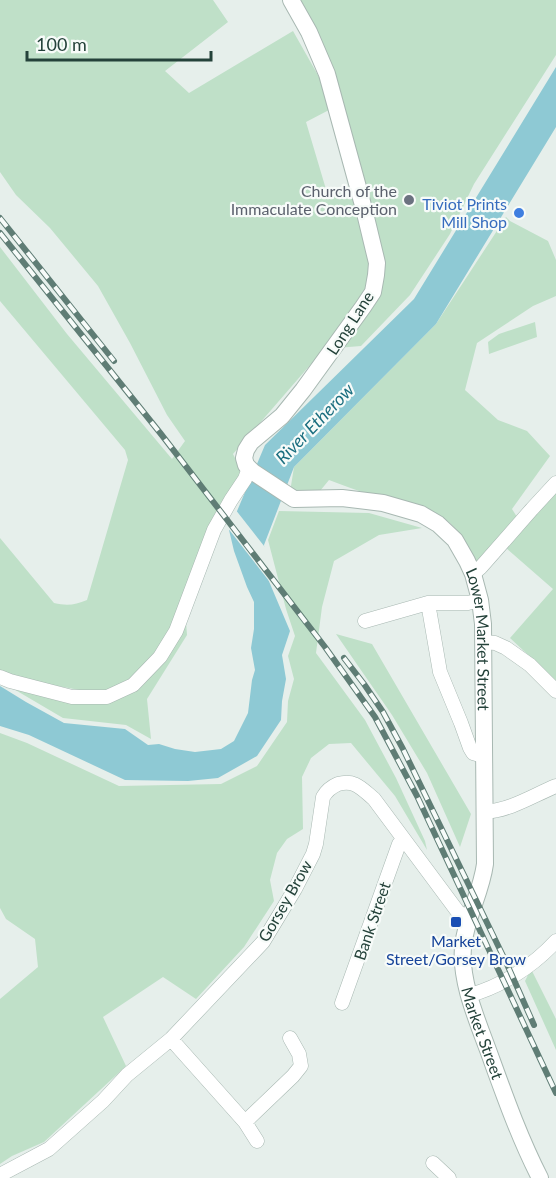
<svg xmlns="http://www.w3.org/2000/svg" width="556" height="1178" font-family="Lato,sans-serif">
<rect width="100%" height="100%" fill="#e6efeb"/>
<path fill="#bfe0c8" d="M0 0H213L228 22 165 71 189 93 293 31 319 77 329 110 306 122 328 196 362 186 300 0H556V55L474 184 450 234 410 295 361 346 324 349 233 454 243 474 217 515 186 622 187 635 147 699 151 739 126 725 63 718 12 688 96 693 8 677 0 673V538L54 603C67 606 75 605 87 600L128 460 125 450 0 301V247L67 334 172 459 185 441 167 415 130 343 98 286 50 228 16 195 0 172Z
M506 217 510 221 548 241 556 260V296L533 306 477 343 465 390 498 420 527 431 550 456 512 509 517 517 482 559 476 561C469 548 461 533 450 523 425 502 401 503 372 495 358 491 343 485 329 480L320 491 290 492 294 467 436 324Z
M535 322 537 337 489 354 488 342 499 334Z
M556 493V681L510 638 553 589 505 547Z
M279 511 369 513 422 528 379 535 334 561 322 607 316 653 365 720 396 778 425 841 427 850 395 796 351 743 329 744 311 758 302 777 303 829 287 839 277 853 270 880 274 901 244 947 196 999 163 977 103 1017 126 1066 44 1142 12 1156 0 1164V999L38 967 35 939 6 919 0 908V733L27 743 119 786 221 784 257 766 287 722 288 701 294 679 288 656 295 636 286 609 268 540Z
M336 634 372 644 471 814 460 847 427 773 392 715Z
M531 969 556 1019V1050L525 981Z"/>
<path fill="#8ec9d4" d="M556 67V127L436 324 294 467 264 545 268 579 290 631 282 655 286 679 282 701 281 720 257 756 218 778 188 781 125 780 29 735 0 726V686L26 702 64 723 125 729 148 745 159 744 175 749 195 752 221 749 234 741 248 713 252 680 255 670 251 648 254 629V602L247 587 234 551 229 530 265 445 414 299Z"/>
<path fill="#e6efeb" d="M235 509 268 551 271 578 276 590 227 527Z"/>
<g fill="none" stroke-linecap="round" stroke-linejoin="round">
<g stroke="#a8b8b2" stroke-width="15">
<path id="minor" d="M473 574 481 567 532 509 556 483
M428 603 440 672 461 723 470 748 473 753 483 756
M365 621 428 603H468L480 600
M483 642 495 643 506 648 530 665 556 691
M0 677 10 681 72 697H107L133 685 160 657 176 631 214 530 231 500 245 479 249 468
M485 812C511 810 532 796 556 786
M470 995C502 986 533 966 556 941
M342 1003 399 844 404 840
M171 1039 245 1122 257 1141
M245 1122 293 1076 301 1066 299 1054 290 1038
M433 1163 449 1178
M0 1175 49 1149 103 1101 127 1075 171 1039 263 942 295 889 313 854 316 844 323 797C327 790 331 787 338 784 355 779 362 789 374 799L458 912 468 918"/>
</g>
<g stroke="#a8b8b2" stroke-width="18">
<g id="tertiary">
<path id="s1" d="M291 0 309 32 327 74 364 209 377 263 376 275 373 292 363 307 303 390 282 416 251 442 246 450 244 458 246 465 253 472 294 499 342 498 383 503 421 514 438 524 455 540 467 561 473 574 480 600 483 624 485 864C481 894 465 919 463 948 460 981 477 1020 488 1050 504 1094 519 1137 540 1178"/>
</g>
</g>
<use href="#minor" stroke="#fff" stroke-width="14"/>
<use href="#tertiary" stroke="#fff" stroke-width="16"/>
<g stroke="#5f7d75" stroke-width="6">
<path id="rail" d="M0 218 114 361
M0 233 161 434 325 647 375 717 417 796 556 1093
M344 658 364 684 383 712 403 749 506 962 534 1025"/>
</g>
<use href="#rail" stroke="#f7fbf9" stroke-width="4" stroke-dasharray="11" stroke-linecap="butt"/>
</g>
<circle fill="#6b7280" stroke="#f7fbf9" stroke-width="2" cx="409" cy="200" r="6"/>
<circle fill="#3f7fe0" stroke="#f7fbf9" stroke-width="2" cx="519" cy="213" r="6"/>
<rect fill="#1a4fb4" stroke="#f7fbf9" stroke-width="2" x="450" y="916" width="12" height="12" rx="3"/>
<g text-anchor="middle" stroke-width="4.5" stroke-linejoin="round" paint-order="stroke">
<g font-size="16" fill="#5b616d" stroke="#f7fbf9" text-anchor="end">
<text x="397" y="197">Church of the<tspan x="397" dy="18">Immaculate Conception</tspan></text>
</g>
<g font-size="16" fill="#366cbe" stroke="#f7fbf9" text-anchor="end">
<text x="507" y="210">Tiviot Prints<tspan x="507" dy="18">Mill Shop</tspan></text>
</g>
<g font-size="16" fill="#24423a" stroke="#f7fbf9">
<text transform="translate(350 323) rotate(-57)" y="6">Long Lane</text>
<text dy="6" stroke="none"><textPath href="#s1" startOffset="862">Lower Market Street</textPath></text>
<text transform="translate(285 901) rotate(-60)" y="6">Gorsey Brow</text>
<text transform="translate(372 921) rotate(-71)" y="6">Bank Street</text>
<text dy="6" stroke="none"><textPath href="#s1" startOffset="1262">Market Street</textPath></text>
</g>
<g font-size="16" fill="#164399" stroke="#f7fbf9">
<text x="456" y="947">Market<tspan x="456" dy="18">Street/Gorsey Brow</tspan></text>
</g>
<g font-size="18" font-style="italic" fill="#1c6f80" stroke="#f7fbf9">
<text transform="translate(315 424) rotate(-46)" y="6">River Etherow</text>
</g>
</g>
<path d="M27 51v9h184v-9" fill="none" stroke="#24423a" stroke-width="3"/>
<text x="36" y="51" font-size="18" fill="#24423a" stroke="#f7fbf9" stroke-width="4.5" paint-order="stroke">100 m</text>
</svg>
